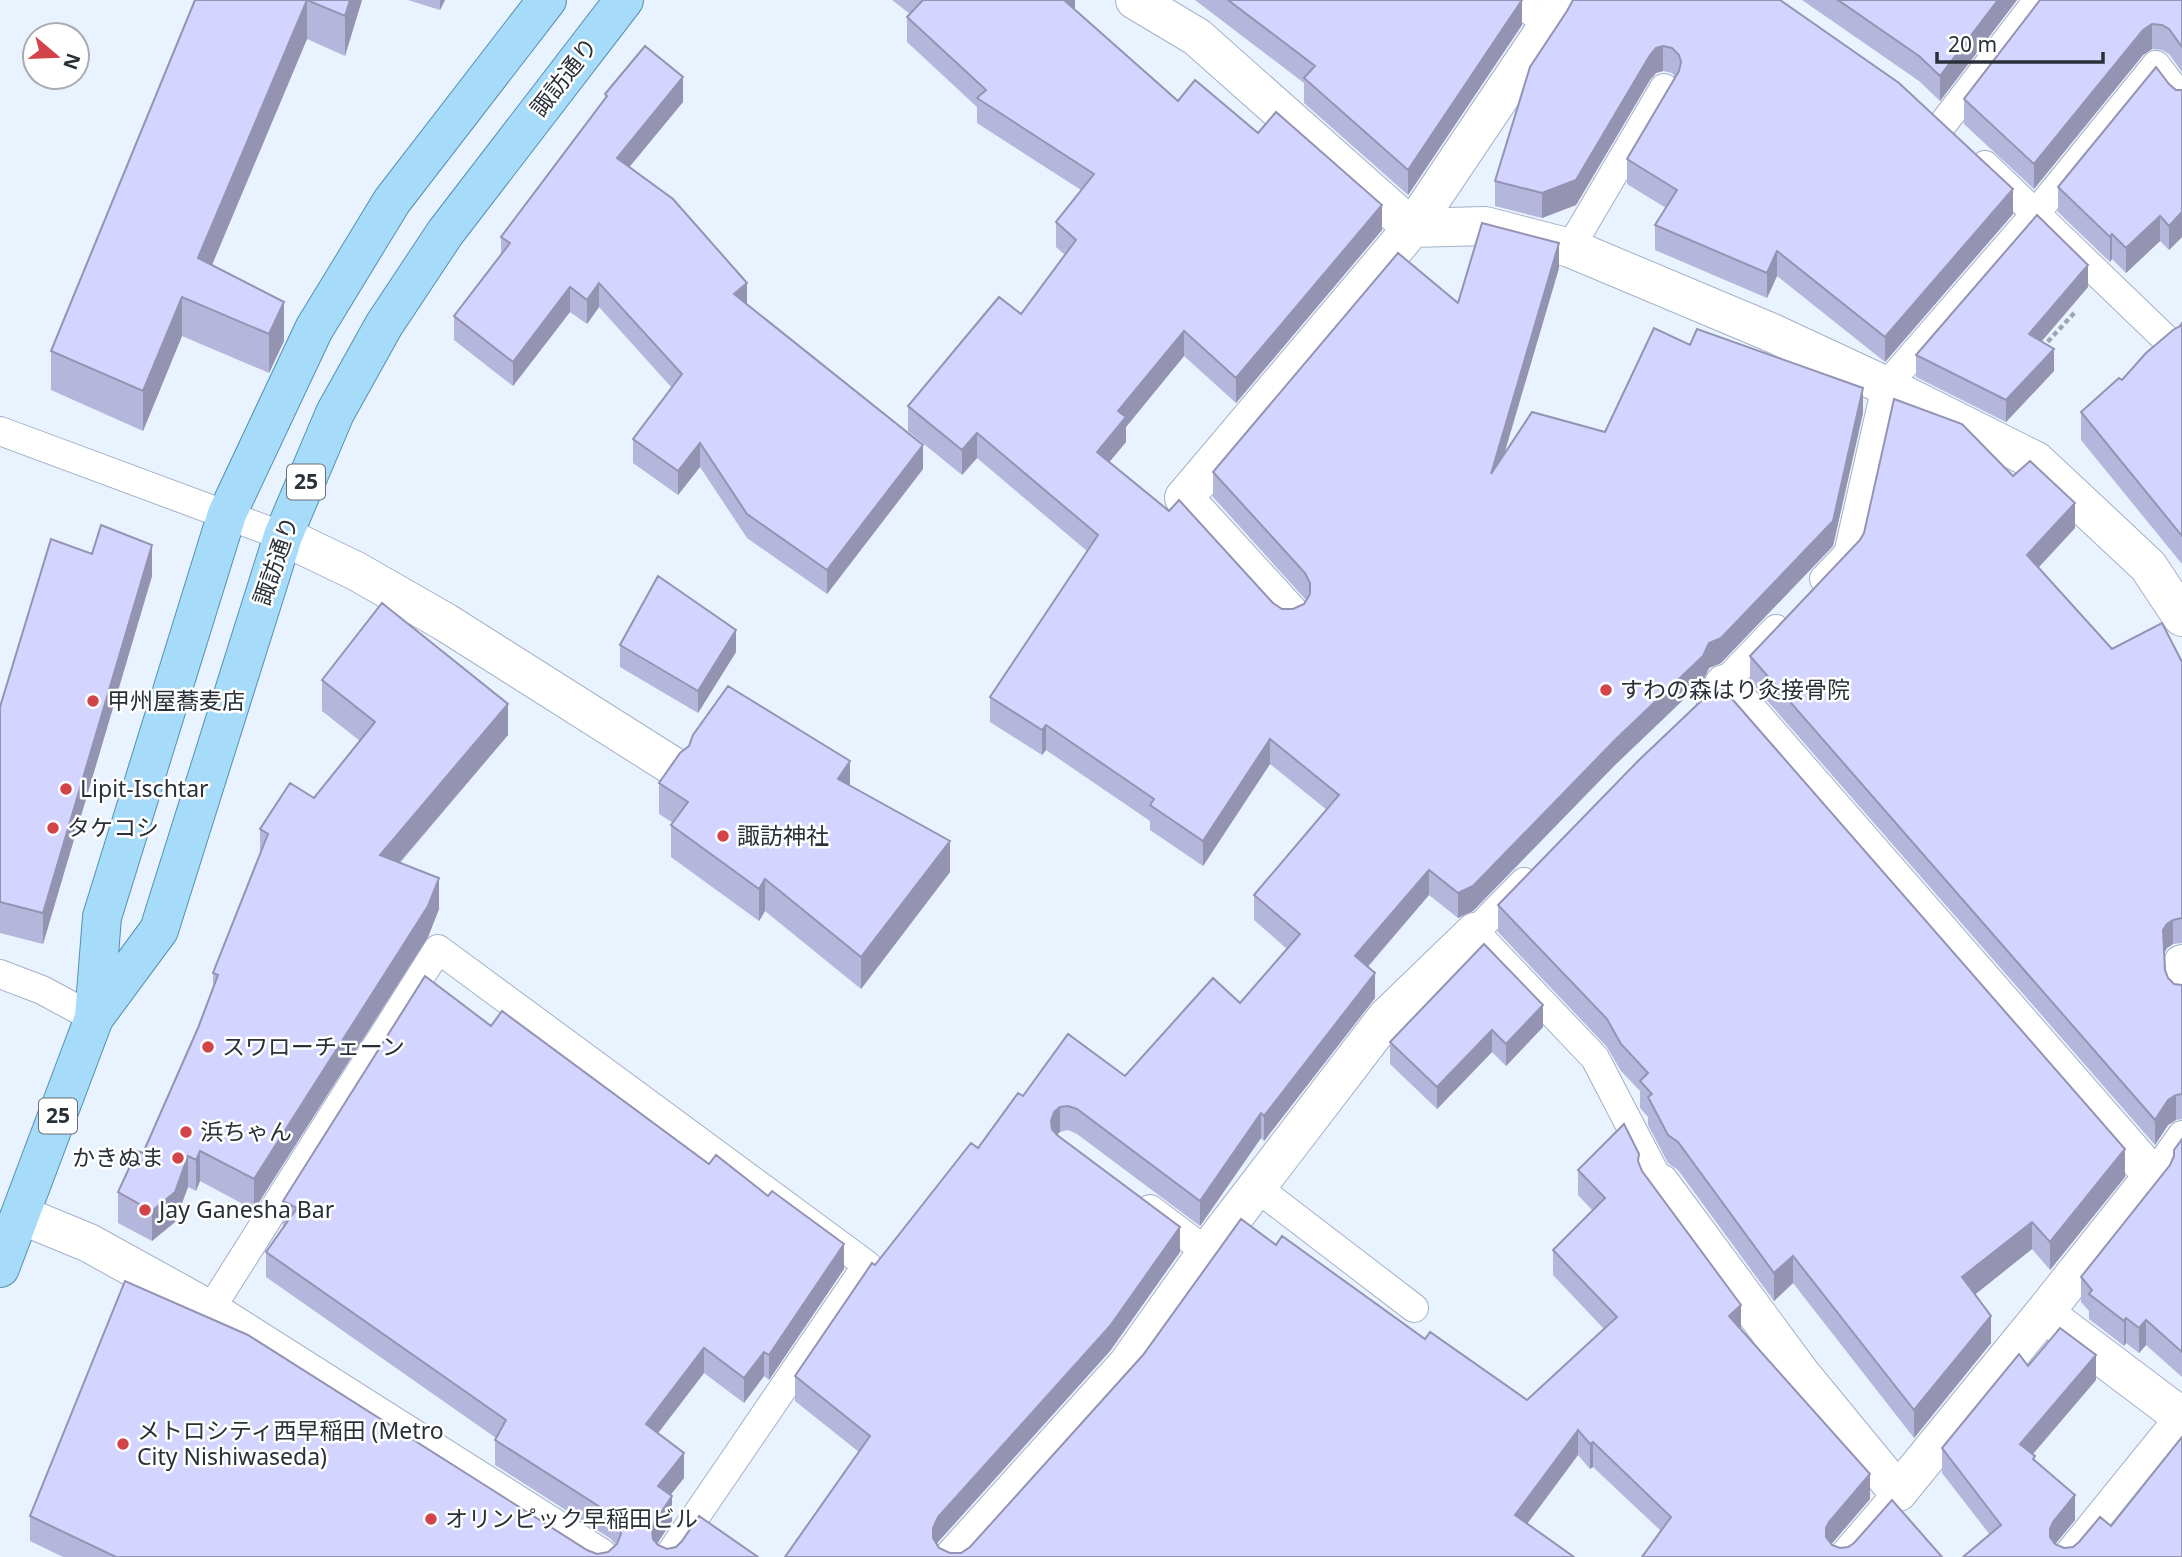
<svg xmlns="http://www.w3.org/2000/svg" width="2182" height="1557" font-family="'Noto Sans','Noto Sans JP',sans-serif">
<rect width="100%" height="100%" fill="#e9f2ff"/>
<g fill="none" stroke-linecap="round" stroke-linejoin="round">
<g stroke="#a4b1c6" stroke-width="30">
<path id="lane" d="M1515 0 1549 24
M1942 125 2038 0
M1985 165 2169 342
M1570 248 1664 88
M0 431 283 536
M1824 579 1848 554 1886 386 2036 213 2156 65 2182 99
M1710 698 1776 629
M1524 882 1475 932 1595 1058 1660 1183
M2182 959 2179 960 2182 994
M0 974 42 990 94 1018
M2153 1176 2182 1135
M1256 1187 1414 1308
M1150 1209 1207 1252
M210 1310 438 949 867 1265 668 1557
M1842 1557 1898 1492
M2066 1557 2180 1416"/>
</g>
<g stroke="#a4b1c6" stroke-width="40">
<path id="street" d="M1135 0 1197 37 1412 228 1485 226 1570 248 1770 332 1886 386 2036 461 2148 566 2182 617
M283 536 356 571 445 622 671 765
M1289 613 1184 498 1412 228 1549 24 1562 0
M1724 684 2153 1176 2044 1313
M1660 1183 1801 1374 1898 1492 2044 1313 2182 1417
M21 1215 89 1243 210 1310 599 1557
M954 1557 1127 1365 1207 1252 1386 1018 1475 932"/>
</g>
<g stroke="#5490b3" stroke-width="40">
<path id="primary" d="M94 1018 102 917 227 514 314 329 392 201 547 0
M0 1268 94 1018 159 930 283 536 335 413 384 325 445 233 624 0"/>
</g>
<path stroke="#9ea6b1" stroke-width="4.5" stroke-dasharray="5 3.5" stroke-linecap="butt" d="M2042 348 2076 311"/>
<use href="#lane" stroke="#fff" stroke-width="28"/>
<use href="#street" stroke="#fff" stroke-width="38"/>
<use href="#primary" stroke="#a6dbf9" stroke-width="38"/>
</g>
<path fill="#b5b6db" d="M195 0H362L345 56 307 39 212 265 284 341 269 373 182 336 143 431 51 390V351Z
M408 0H445L440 10Z
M892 0H1075V9L1178 101 1258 133 1382 230 1236 403 1184 356 1126 427V442L1109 462 1273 603 1282 609H1293L1304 604 1306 600 1213 497V472L1458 303 1559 268 1504 453 1605 432 1690 345 1863 413 1833 546 1721 663 1709 668 1703 681 1615 765 1473 911 1458 918 1429 895 1368 967 1375 998 1264 1141 1261 1138 1200 1226 1077 1134 1068 1130 1060 1132 1057 1135 1180 1252 1110 1351 938 1542 937 1544 939 1548 950 1553H961L970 1547 1276 1245 1425 1339 1527 1400 1604 1329 1553 1275V1250L1593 1211 1578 1195V1170L1639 1163 1642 1171 1741 1329 1870 1499 1831 1544 1840 1548 1642 1557 1661 1531 1593 1467 1590 1469 1578 1455 1527 1524 1574 1557H785L859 1452 795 1401V1376L875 1265 1023 1096 1125 1076 1240 1003 1287 949 1254 920V895L1327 810 1270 764 1203 866 1150 830V821L1046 750 1042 755 990 722V697L1087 551 977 458 962 475 908 431V406L1021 314 1065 255 1056 247V222L1081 190 977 123V107L907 42V17L910 14Z
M1195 0H1522V25L1408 195 1304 103V83Z
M1573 0 2013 214 1885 362 1777 276 1767 298 1655 250V225L1666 208 1627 184V159L1675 77 1672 73 1663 71 1656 73 1650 80 1576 205 1542 218 1495 206V181L1567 11Z
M1802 0H2017L1940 101 1919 81Z
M2182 0V72L2169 54 2162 50 2152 49 2143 55 2034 189 1964 124V99Z
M2169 84 2176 90H2182V237L2169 250 2160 241 2126 273 2112 259 2110 262 2058 212V187Z
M605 94 683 102 629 167 747 304 923 469 827 594 747 538 700 467 678 495 633 463V439L672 388 599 307 587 324 570 312 513 386 454 340V316L501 254V237L605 98Z
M2088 287 2042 341 2054 371 2006 422 1916 377V355Z
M2182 323V564L2081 440V412L2122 380Z
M2013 476 2075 528 2038 568 2112 649 2182 662V943L2173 944 2167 948 2164 953 2165 970 2168 978 2174 984 2182 985V1119L2176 1120 2168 1125 2155 1145 1750 681V656Z
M152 576 43 944 0 933V707Z
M620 645 736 652 698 713 620 667Z
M322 680 508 735 400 863 439 909 428 937 254 1210 200 1181 196 1191 188 1187 175 1222 152 1241 118 1223V1192L143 1153 198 1028 213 990V973L260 853V829L314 798 360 741 322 711Z
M659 783 850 785 950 872 861 989 765 911 759 921 671 857V825L673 823 659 814Z
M1498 905 2125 1177 2050 1270 2032 1249 1975 1294 1991 1343 1914 1438 1793 1283 1774 1301 1678 1170 1668 1163 1648 1125V1117L1640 1108V1091L1621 1071 1607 1047 1498 932Z
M1484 944 1543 1027 1506 1066 1492 1052 1437 1109 1390 1064V1042Z
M491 1026 844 1269 769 1380 764 1376 744 1403 704 1373 658 1433 684 1478 670 1495 672 1521 657 1544 658 1545 667 1549 758 1557H63L30 1541V1516L587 1550 597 1554 608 1552 616 1545 611 1539 495 1465V1440L496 1438 266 1277V1252L284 1226H283V1201Z
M2182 1139V1377L2146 1345 2139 1353 2126 1343 2124 1346 2089 1319V1311L2081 1302V1277L2170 1165Z
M2028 1366 2096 1380 2033 1454 2035 1461 2075 1520 2055 1544 2064 1548 2073 1547 2111 1526 2182 1557H1963L1990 1535 1942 1473V1448Z"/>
<path fill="#9494b2" d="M307 0V39L198 298V258Z
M350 0H362L345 56V16Z
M440 0H445L440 10Z
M1066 0H1075V14L1065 26Z
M1522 0V25L1408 195V170Z
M1998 0H2017L1940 101V76Z
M2152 24V49L2143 55 2034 189V164L2143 30Z
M1663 46V71L1656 73 1650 80 1576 205 1542 218V193L1650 55 1656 48Z
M683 77V102L617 182V158Z
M2013 189V214L1885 362V337Z
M1382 205V230L1236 403V378Z
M2182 212V237L2169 250V226Z
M2160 216V241L2126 273V248Z
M2112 234V259L2110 262V237Z
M1559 243V268L1491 499V474Z
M1777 251V276L1767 298V273Z
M2088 265V287L2029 356V334Z
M599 283V307L587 324V300Z
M747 283V307L734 294Z
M570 287V312L513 386V362Z
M182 297V336L143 431V391Z
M284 302V341L269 373V334Z
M1184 331V356L1126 427V442L1097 477V452L1118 411Z
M2054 349V371L2006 422V400Z
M1863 388V413L1833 546 1721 663 1709 668 1703 681 1615 765 1473 911 1458 918V893L1709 643Z
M977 433V458L962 475V450Z
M700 443V467L678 495V471Z
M923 445V469L827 594V570Z
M2075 503V528L2027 580V555Z
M152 545V576L43 944V913Z
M736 630V652L698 713V691Z
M508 704V735L380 885V855Z
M1046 725V750L1042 755V730Z
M1270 739V764L1203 866V841Z
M850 761V793L838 779Z
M950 841V872L861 989V957Z
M1429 870V895L1355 981V956Z
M439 878V909L428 937 254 1210V1179Z
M765 879V911L759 921V889Z
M2173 920V944L2167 948 2163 955V930L2167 924Z
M1375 973V998L1264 1141V1116Z
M1543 1005V1027L1506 1066V1044Z
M1492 1030V1052L1437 1109V1087Z
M2176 1095V1120L2168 1125 2155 1145V1120L2168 1100Z
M1060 1107V1132L1054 1137 1051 1121 1054 1112Z
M1261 1113V1138L1200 1226V1201Z
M2125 1149V1177L2050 1270V1242Z
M200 1151V1181L196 1191V1160Z
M188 1156V1187L175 1222 152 1241V1211Z
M2032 1222V1249L1962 1305V1277Z
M1180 1227V1252L1110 1351 938 1542 933 1553V1528L938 1517Z
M844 1244V1269L769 1380V1355Z
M1793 1256V1283L1774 1301V1273Z
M1741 1305V1330L1729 1316Z
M1991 1316V1343L1914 1438V1410Z
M2126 1318V1343L2124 1346V1321Z
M2146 1320V1345L2139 1353V1328Z
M704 1348V1373L646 1449V1424Z
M764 1352V1376L744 1403V1378Z
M2096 1355V1380L2020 1469V1444Z
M1578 1430V1455L1515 1540V1515Z
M1593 1442V1467L1590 1469V1444Z
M684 1453V1478L658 1511V1486Z
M1870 1474V1499L1829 1547 1826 1553V1528L1829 1522Z
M2075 1495V1520L2053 1547 2050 1554V1529L2053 1522Z
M672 1496V1521L654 1548 652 1530 654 1523Z"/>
<path fill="#d3d4ff" stroke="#9494b2" stroke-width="2" d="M195 0H307L198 258 284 302 269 334 182 297 143 391 51 351Z
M307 0H350L345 16Z
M923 0H1066L1065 1 1178 101 1195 80 1258 133 1276 112 1382 205 1236 378 1184 331 1118 411 1126 417 1097 452 1169 511 1179 500 1273 603 1282 609H1293L1304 604 1310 594V583L1305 573 1213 472 1398 253 1458 303 1482 223 1559 243 1491 474 1532 412 1605 432 1654 328 1690 345 1697 329 1863 388 1833 521 1721 638 1709 643 1703 656 1615 740 1473 886 1458 893 1429 870 1355 956 1375 973 1264 1116 1261 1113 1200 1201 1077 1109 1068 1106 1060 1107 1054 1112 1051 1121 1052 1129 1057 1135 1180 1227 1110 1326 938 1517 933 1528V1538L939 1548 950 1553H961L970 1547 1143 1355 1241 1219 1276 1245 1282 1236 1425 1339 1430 1332 1527 1400 1617 1317 1553 1250 1605 1198 1578 1170 1624 1124 1639 1154 1638 1161 1642 1171 1741 1305 1729 1316 1870 1474 1829 1522 1826 1528V1537L1832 1545 1840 1548 1848 1547 1854 1543 1892 1500 1942 1557H1642L1671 1517 1593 1442 1590 1444 1578 1430 1515 1515 1574 1557H785L870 1436 795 1376 872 1263 875 1265 971 1143 978 1148 1018 1093 1023 1096 1068 1034 1125 1076 1213 978 1240 1003 1300 934 1254 895 1339 795 1270 739 1203 841 1150 805 1154 799 1046 725 1042 730 990 697 1098 535 977 433 962 450 908 406 999 297 1021 314 1076 240 1056 222 1094 174 977 98 986 90 907 17Z
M1228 0H1522L1408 170 1304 78 1315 66Z
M1573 0H1780L1899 83 2013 189 1885 337 1777 251 1767 273 1655 225 1677 190 1627 159 1679 71 1681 62 1679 55 1672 48 1663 46 1656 48 1650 55 1576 180 1542 193 1495 181 1530 67 1567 11Z
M1838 0H1998L1940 76 1919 56Z
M2040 0H2182V47L2169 29 2162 25 2152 24 2143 30 2034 164 1964 99Z
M645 46 683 77 617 158 673 199 747 283 734 294 923 445 827 570 747 514 700 443 678 471 633 439 682 374 599 283 587 300 570 287 513 362 454 316 510 243 501 237 607 96 605 94Z
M2156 67 2169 84 2176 90H2182V212L2169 226 2160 216 2126 248 2112 234 2110 237 2058 187Z
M2037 215 2088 265 2029 334 2054 349 2006 400 1916 355Z
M2182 323V536L2081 412 2119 378 2122 380 2146 353 2173 330 2180 326Z
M1894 399 1962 424 2013 476 2030 461 2075 503 2027 555 2112 649 2162 623 2182 662V918L2173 920 2167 924 2163 930 2165 970 2168 978 2174 984 2182 985V1094L2176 1095 2168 1100 2155 1120 1750 656 1860 540 1864 533Z
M101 525 152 545 43 913 0 902V707L51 539 92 554Z
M658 576 736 630 698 691 620 645Z
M382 603 508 704 380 855 439 878 428 906 254 1179 200 1151 196 1160 188 1156 175 1192 152 1211 118 1192 137 1151 143 1153 198 1028 218 975 213 973 268 834 260 829 290 783 314 798 375 722 322 680Z
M1719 684 2125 1149 2050 1242 2032 1222 1962 1277 1991 1316 1914 1410 1793 1256 1774 1273 1678 1142 1668 1135 1648 1097 1652 1094 1640 1081 1648 1073 1621 1044 1607 1019 1498 905 1638 761Z
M728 686 850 761 838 779 950 841 861 957 765 879 759 889 671 825 688 802 659 783 680 753 689 746 693 735Z
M1484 944 1543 1005 1506 1044 1492 1030 1437 1087 1390 1042Z
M425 976 491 1026 502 1011 709 1164 716 1155 768 1196 772 1191 844 1244 769 1355 764 1352 744 1378 704 1348 646 1424 684 1453 658 1486 672 1496 654 1523 652 1530 653 1539 658 1545 667 1549 676 1547 682 1541 699 1516 758 1557H116L30 1516 125 1281 248 1335 587 1550 597 1554 608 1552 617 1544 621 1534 619 1523 611 1514 495 1440 506 1420 266 1252 297 1208 283 1201Z
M2182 1139V1352L2146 1320 2139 1328 2126 1318 2124 1321 2089 1294 2092 1290 2081 1277 2170 1165 2174 1156V1150Z
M2060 1328 2096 1355 2020 1444 2035 1456 2033 1459 2075 1495 2053 1522 2050 1529V1537L2055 1544 2064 1548 2073 1547 2079 1542 2100 1517 2111 1526 2182 1437V1557H1963L2001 1525 1942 1448 2019 1354 2028 1366Z"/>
<g fill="#d3434a" stroke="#fff" stroke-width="2.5">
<circle cx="1606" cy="690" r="7"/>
<circle cx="93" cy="701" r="7"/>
<circle cx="66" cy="789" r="7"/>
<circle cx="53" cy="828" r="7"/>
<circle cx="723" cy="836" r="7"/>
<circle cx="208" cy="1047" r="7"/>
<circle cx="186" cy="1132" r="7"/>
<circle cx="178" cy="1158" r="7"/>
<circle cx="145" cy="1210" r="7"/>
<circle cx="123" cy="1444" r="7"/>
<circle cx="431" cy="1519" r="7"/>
</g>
<g text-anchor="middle" stroke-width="5" stroke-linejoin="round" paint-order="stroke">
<g fill="#fff" stroke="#6a6e74" stroke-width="2">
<rect x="287" y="464.5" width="38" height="35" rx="5"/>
<rect x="39" y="1098.5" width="38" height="35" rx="5"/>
</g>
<g font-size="21" font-weight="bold" fill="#2a3038">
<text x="306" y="489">25</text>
<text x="58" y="1123">25</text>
</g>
<g font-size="23" fill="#2a3038" stroke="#fff">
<text transform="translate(564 77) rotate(-52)" y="8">諏訪通り</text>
<text transform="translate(276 561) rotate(-71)" y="8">諏訪通り</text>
</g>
<g font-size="23" fill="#2a3038" stroke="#fff" text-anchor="start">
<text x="1620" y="698">すわの森はり灸接骨院</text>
<text x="107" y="709">甲州屋蕎麦店</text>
<text x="80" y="797">Lipit-Ischtar</text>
<text x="67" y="836">タケコシ</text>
<text x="737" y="844">諏訪神社</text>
<text x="222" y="1055">スワローチェーン</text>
<text x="200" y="1140">浜ちゃん</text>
<text x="164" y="1166" text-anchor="end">かきぬま</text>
<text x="159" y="1218">Jay Ganesha Bar</text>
<text x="137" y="1439">メトロシティ西早稲田 (Metro<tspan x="137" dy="26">City Nishiwaseda)</tspan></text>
<text x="445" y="1527">オリンピック早稲田ビル</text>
</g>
</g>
<g transform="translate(56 56) rotate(109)"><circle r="33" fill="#ffffff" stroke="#aaacaf" stroke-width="2"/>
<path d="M0-5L12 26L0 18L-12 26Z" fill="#d3434a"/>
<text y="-10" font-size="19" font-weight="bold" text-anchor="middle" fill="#2a3038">N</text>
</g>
<path d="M1937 52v10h166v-10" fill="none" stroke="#2a3038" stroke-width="3.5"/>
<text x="1948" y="52" font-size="21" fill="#2a3038" stroke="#ffffff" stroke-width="5" paint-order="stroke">20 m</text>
</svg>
